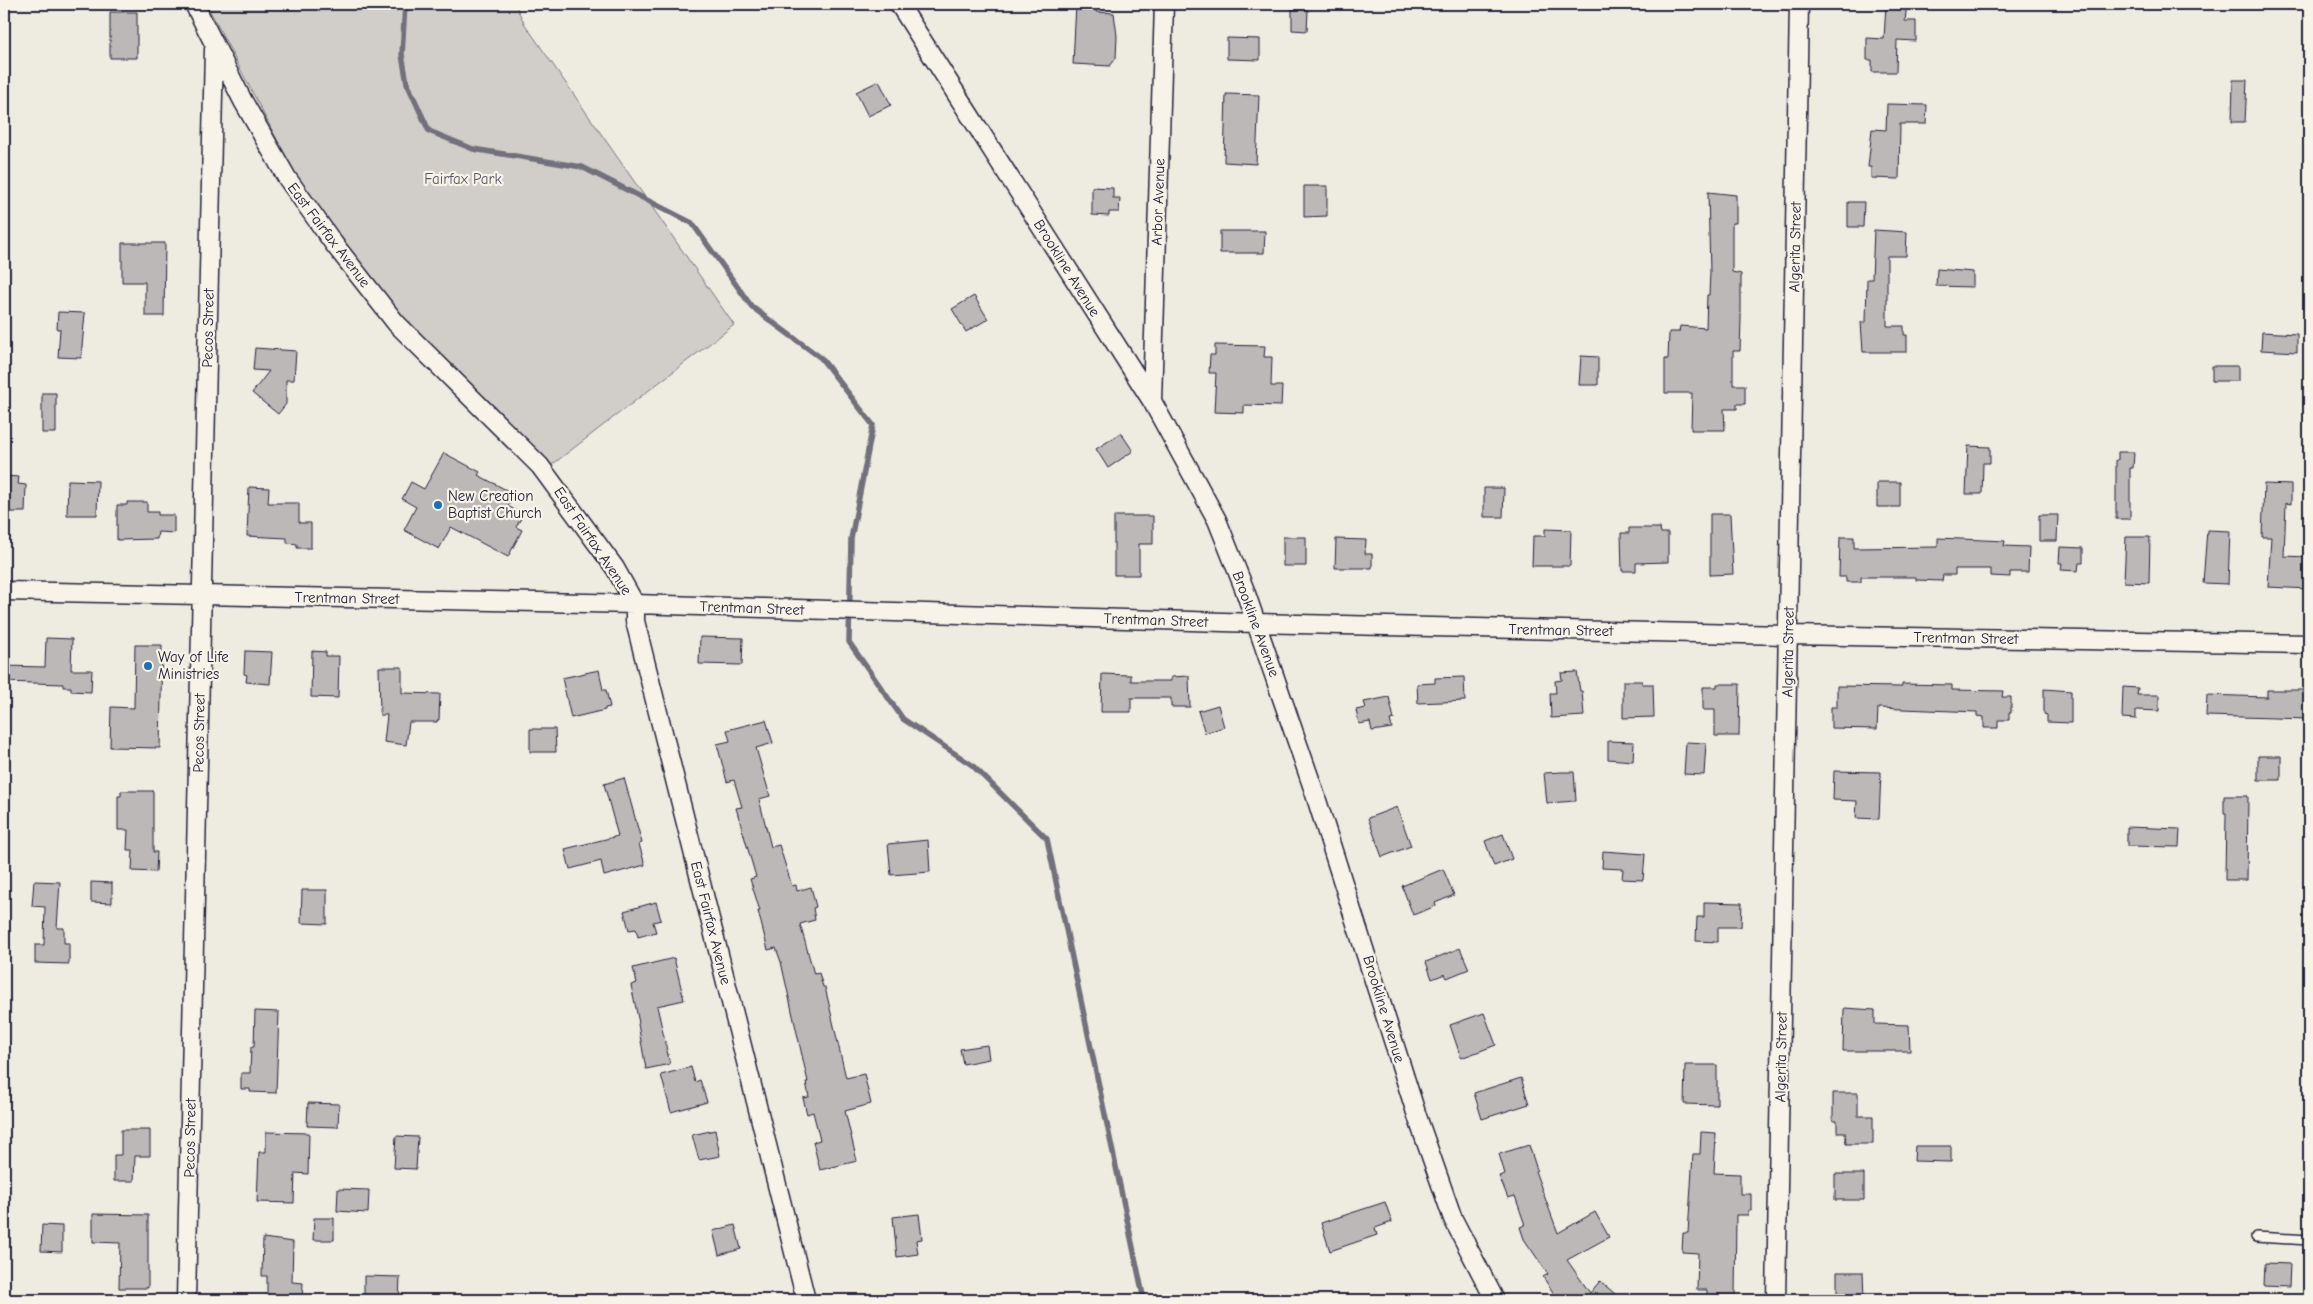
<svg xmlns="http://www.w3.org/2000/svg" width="2313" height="1304" font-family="'Comic Neue',sans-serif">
<rect width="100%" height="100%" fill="#eeebe1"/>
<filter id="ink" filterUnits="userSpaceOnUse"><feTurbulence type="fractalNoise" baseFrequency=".02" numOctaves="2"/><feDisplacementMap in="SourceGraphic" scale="10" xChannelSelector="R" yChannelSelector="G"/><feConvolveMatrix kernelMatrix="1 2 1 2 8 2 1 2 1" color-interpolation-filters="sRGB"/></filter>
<g filter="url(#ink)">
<path fill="#d1cdc9" stroke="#7a7882" d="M213 4H515L524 23 734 325 549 467 372 291 297 178 208 7Z"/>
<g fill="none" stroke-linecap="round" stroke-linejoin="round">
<path stroke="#716f7b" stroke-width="5.5" d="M405 4 402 55 407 83 429 131 473 149 582 167 692 223 752 307 821 358 873 425 851 539 849 642 903 719 972 765 1047 839 1144 1300"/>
</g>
<path fill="#bbb8b7" stroke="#22223b" d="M1076 4H1096V12L1114 13 1117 36 1116 58 1110 66 1073 64Z
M1886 4H1907L1905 21H1916V41L1897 40 1896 72H1872V60H1867V38L1884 39Z
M1292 9 1308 10 1307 31 1292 30Z
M110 12H137V58H110Z
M1227 38 1260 39V60L1227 59Z
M2233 80H2247L2245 122H2232Z
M879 81 891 105 868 116 856 92Z
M1226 94 1259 95 1256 164 1224 162Z
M1887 104 1927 105 1926 124H1900L1899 179 1871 178V167H1868L1872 129 1886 130Z
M1304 186H1327V216L1304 217Z
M1092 187 1113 188V198H1120L1119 212H1109V216L1092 215Z
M1708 192 1736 195V223H1732V272L1741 274V319L1740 351H1733V385H1745V404H1737V409H1724L1725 430H1691L1692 393H1665V359H1668L1669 332H1679L1680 326 1706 328 1707 295H1709L1710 272Z
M1848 202H1864L1863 227H1848Z
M1874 230 1907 232 1906 256H1887V326H1904V335H1907V352H1863L1861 322H1866L1867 279H1872Z
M1220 231H1265L1264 253H1220Z
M122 243H165L164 316H145V282H122Z
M1937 269 1973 272V287L1936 286Z
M974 296 988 319 966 332 952 309Z
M58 312 85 313 81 358 58 357 60 329H57Z
M2262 332 2297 334V352L2261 350Z
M1215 345 1265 346 1264 357H1272L1271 386H1282L1281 406 1244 405V413L1214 412 1216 373H1209L1210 355H1215Z
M255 348 296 351 294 380H286V404L278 414 252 393 269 371 253 370Z
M1581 356 1598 357V385H1579Z
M2212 366H2238V381H2212Z
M42 393H56V433H42Z
M1121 433 1133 451 1108 468 1096 449Z
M1968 446 1990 447V463H1983L1982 494H1966Z
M2118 452H2134L2133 468H2130V519H2116V460H2118Z
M444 453 480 472 478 475 514 494 508 506 523 515 516 527 522 530 508 557 451 527 439 549 404 530 416 507 402 499 411 482 424 489Z
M4 476 19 477 18 484 26 485 25 512H4Z
M68 480 98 481 97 515H67Z
M1877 482H1900V507H1877Z
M2264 484 2291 485V504L2286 503 2284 556 2309 557V589L2268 587 2271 537H2262Z
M249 487 269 488 268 503H299V523H311V548H297V544L287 543V538L247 536Z
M1484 488H1504L1503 517H1484Z
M127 502H147V512H158V515H174V533L158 532 157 539 117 540V505H127Z
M1710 514H1730L1733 574 1710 575Z
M2039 515H2058L2057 541H2039Z
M1114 516H1153V544H1139V575H1114Z
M1629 528H1660L1661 533H1668V562L1636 563V571H1622L1621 533H1629Z
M1545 529 1571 530 1570 566H1532L1533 536H1545Z
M2207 530 2230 531 2228 584 2203 583Z
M1283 537H1306V566H1283Z
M1840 537H1854V548L1938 547V538L2005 541 2004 546 2029 547 2028 572H2010V577L1991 576V569H1955V575H1943L1942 581 1916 580V577H1861V582H1846V577H1839Z
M2126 537H2150L2149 583 2124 582Z
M1336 539 1366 540 1365 554H1372V568H1335Z
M2060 547 2083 548V563H2079L2078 571 2061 570 2062 563H2059Z
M700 637 743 638 742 665 699 664Z
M46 638 72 639 71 670H92L91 692 71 691V687H63V684L4 682V666L45 667Z
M135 645H162L160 748 110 747 111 707 134 708Z
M245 651 272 652 270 684 246 682 247 675 244 674Z
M312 651 326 652V656H339L338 698 311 697Z
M379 667H402V693L440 694 439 720H437V722H409L406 745 384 742 387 715H380Z
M599 670 603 690H606L610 707 605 708V710L571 718 562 678Z
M1577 672 1580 691H1582L1584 716 1551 718 1550 693H1556L1555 681 1562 680 1561 673Z
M1102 674 1131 675V681H1171V677L1189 676 1190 707H1171V698H1131V712H1101Z
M1464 677 1465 701 1418 703 1417 684 1435 683V678Z
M1623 681H1642V684H1653L1654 717 1623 718Z
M1717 684H1740L1739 736H1715V710H1703V687H1717Z
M1902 684 1952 685V690L2003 691 2002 697H2011V713H2009V720H1998V728H1984V717L1977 716V712L1878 708 1877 729 1831 728V707H1837V686L1902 687Z
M2123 687 2138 688 2137 695H2159V711L2136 710V719L2122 718Z
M2044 689 2071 691V723L2047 722V715L2044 714Z
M2267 690H2308V719L2206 716 2207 695 2267 697Z
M1389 697 1394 719 1390 720 1392 728 1372 731 1370 722 1359 724 1356 710 1366 708 1364 702Z
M1218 705 1224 727 1205 733 1198 711Z
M766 720 773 743 756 748 770 796 759 799 771 847 779 845 792 886 796 885 797 891 811 887 816 907 813 908 815 920 800 924 814 974 819 973 823 987H825L846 1078 864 1074 871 1104 845 1111 857 1161 820 1170 813 1142 820 1140 813 1112 807 1114 803 1098 809 1097 806 1082H808L781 962 776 948 768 950 758 911H760L750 879 756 877 736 808 742 807 734 780 727 782 717 744 730 741 727 730Z
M530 729H555L556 752H530Z
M1608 741 1634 742 1633 761 1608 759Z
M1686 742 1706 743 1704 775 1684 774Z
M2258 756H2281V780H2258Z
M1834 771 1881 772 1879 819 1856 818 1857 801 1833 800Z
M1562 772H1574L1576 801 1547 803 1544 773Z
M624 778 642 843 639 844 645 865 604 876 601 861 570 869 565 849 618 836 604 784Z
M121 791H153V852H157L156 872 132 871 133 850H127L128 830H118V796H121Z
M2224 796H2248L2247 880H2225L2226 813H2224Z
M1397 807 1411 846 1382 857 1368 818Z
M2127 827 2180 829 2179 847 2127 846Z
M1503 834 1512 859 1494 866 1485 841Z
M928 840 930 872 891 875 888 844Z
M1603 851 1645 854 1643 880 1622 879 1623 869 1602 868Z
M1443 869 1454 895 1435 903 1436 906 1413 915 1402 886Z
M34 881 60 882 57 928H64V943H69V964L35 963V945H44L45 907 32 906Z
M91 882 112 883V903L91 902Z
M302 890H327V924L301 923Z
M656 902 661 920 653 922 656 932 638 937 636 929 629 930 624 911Z
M1704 902 1742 903 1741 927H1718V942L1696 941 1697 917H1704Z
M1460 948 1469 969 1447 978 1445 974 1432 979 1426 962Z
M674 958 684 1000 657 1006 670 1064 646 1069 638 1024 639 1023 631 985 637 983 633 968Z
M1844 1008 1875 1010V1024L1909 1025 1910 1051H1843Z
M255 1011 279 1012 276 1093 250 1092V1089H241V1073H250L251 1047H254Z
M1484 1013 1496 1045 1461 1058 1450 1025Z
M987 1045 989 1059 963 1064 960 1049Z
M1685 1065H1717V1105L1684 1104Z
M691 1067 695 1082 700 1080 707 1102 671 1112 661 1075Z
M1521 1078 1529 1104 1482 1119 1474 1093Z
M1833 1093H1858V1116H1873V1144H1846L1845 1132H1837V1121H1833Z
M308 1103 339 1104 338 1127 307 1126Z
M121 1130H150V1156H135L134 1181H114V1155H121Z
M715 1130 720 1156 699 1160 692 1135Z
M266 1132 309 1133 308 1174 295 1173 294 1203 257 1202 259 1152H266Z
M1701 1132 1716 1133 1714 1173 1740 1174V1194H1751V1211H1748V1215H1736L1735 1297H1707V1290H1697L1698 1253 1682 1252 1683 1233H1688L1693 1154H1700Z
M396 1136 418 1137 416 1169 394 1168Z
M1529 1145 1537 1170 1535 1171 1558 1233 1595 1212 1609 1237 1567 1260 1590 1293 1600 1281 1622 1300H1558L1543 1277 1548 1274 1524 1239 1520 1227 1525 1225 1515 1196 1508 1198 1499 1176 1505 1174 1499 1154Z
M1915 1146H1951V1162L1914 1161Z
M1835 1174H1864V1200H1835Z
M338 1189 369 1190 368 1213 337 1211Z
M1385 1202 1392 1222 1375 1228 1377 1235 1330 1251 1321 1223Z
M93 1214 148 1215V1288H119L120 1243 93 1242Z
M919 1214 922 1239 916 1240 918 1254 897 1257 893 1217Z
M314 1218H334V1240H313Z
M42 1225 62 1226V1252L41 1251Z
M735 1225 741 1249 719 1255 713 1231Z
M263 1238 293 1242 292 1282 303 1283 302 1298 267 1297V1276H262Z
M2265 1263 2290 1264 2289 1287 2264 1286Z
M1837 1272H1863L1864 1300H1837Z
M364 1276 400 1277 399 1300H364Z"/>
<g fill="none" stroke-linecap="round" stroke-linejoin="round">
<g stroke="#22223b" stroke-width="12">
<path id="service" d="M2256 1237 2309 1240"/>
</g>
<g stroke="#22223b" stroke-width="21">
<path id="minor" d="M194 4 243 101 287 178 334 244 396 323 540 466 615 568 635 604V621L806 1300
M899 4 1152 401 1217 520 1244 588 1313 788 1418 1119 1453 1219 1495 1300
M1152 401 1164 4
M4 591 635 604 1256 623 1788 635 2309 644
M186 1300 214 49
M1776 1300 1799 4"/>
</g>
<use href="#service" stroke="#f7f3e8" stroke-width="9"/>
<use href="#minor" stroke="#f7f3e8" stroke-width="18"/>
</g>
</g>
<g fill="#1f6fb2" stroke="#f7f3e8" stroke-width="2">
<circle cx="438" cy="505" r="5"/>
<circle cx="148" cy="666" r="5"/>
</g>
<g text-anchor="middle" stroke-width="4.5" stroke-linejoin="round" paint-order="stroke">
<g font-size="15" fill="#575566" stroke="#f7f3e8">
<text x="463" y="184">Fairfax Park</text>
</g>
<g font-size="15" fill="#22223b" stroke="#f7f3e8">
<text transform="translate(1158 202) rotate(-88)" y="5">Arbor Avenue</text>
<text transform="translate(329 235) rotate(53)" y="5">East Fairfax Avenue</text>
<text transform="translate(1795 247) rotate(-89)" y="5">Algerita Street</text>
<text transform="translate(1067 268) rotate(58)" y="5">Brookline Avenue</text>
<text transform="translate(208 328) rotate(-89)" y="5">Pecos Street</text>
<text transform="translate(593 541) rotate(56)" y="5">East Fairfax Avenue</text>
<text transform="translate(347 598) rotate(1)" y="5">Trentman Street</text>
<text transform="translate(752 608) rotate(2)" y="5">Trentman Street</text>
<text transform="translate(1156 620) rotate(2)" y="5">Trentman Street</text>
<text transform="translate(1256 624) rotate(70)" y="5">Brookline Avenue</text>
<text transform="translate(1561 630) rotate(1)" y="5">Trentman Street</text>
<text transform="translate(1966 638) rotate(1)" y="5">Trentman Street</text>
<text transform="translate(1788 652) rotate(-89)" y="5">Algerita Street</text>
<text transform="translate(199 733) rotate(-89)" y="5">Pecos Street</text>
<text transform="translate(711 923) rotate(76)" y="5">East Fairfax Avenue</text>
<text transform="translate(1384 1009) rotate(73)" y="5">Brookline Avenue</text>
<text transform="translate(1781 1057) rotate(-89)" y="5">Algerita Street</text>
<text transform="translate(190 1138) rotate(-89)" y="5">Pecos Street</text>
</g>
<g font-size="15" fill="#22223b" stroke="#f7f3e8" text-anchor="start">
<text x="448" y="501">New Creation<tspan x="448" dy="17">Baptist Church</tspan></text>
<text x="158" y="662">Way of Life<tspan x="158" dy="17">Ministries</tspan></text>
</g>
</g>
<rect width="2313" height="1304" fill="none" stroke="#f7f3e8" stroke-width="20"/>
<rect x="10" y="10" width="2293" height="1284" fill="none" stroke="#22223b" stroke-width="2" filter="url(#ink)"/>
</svg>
